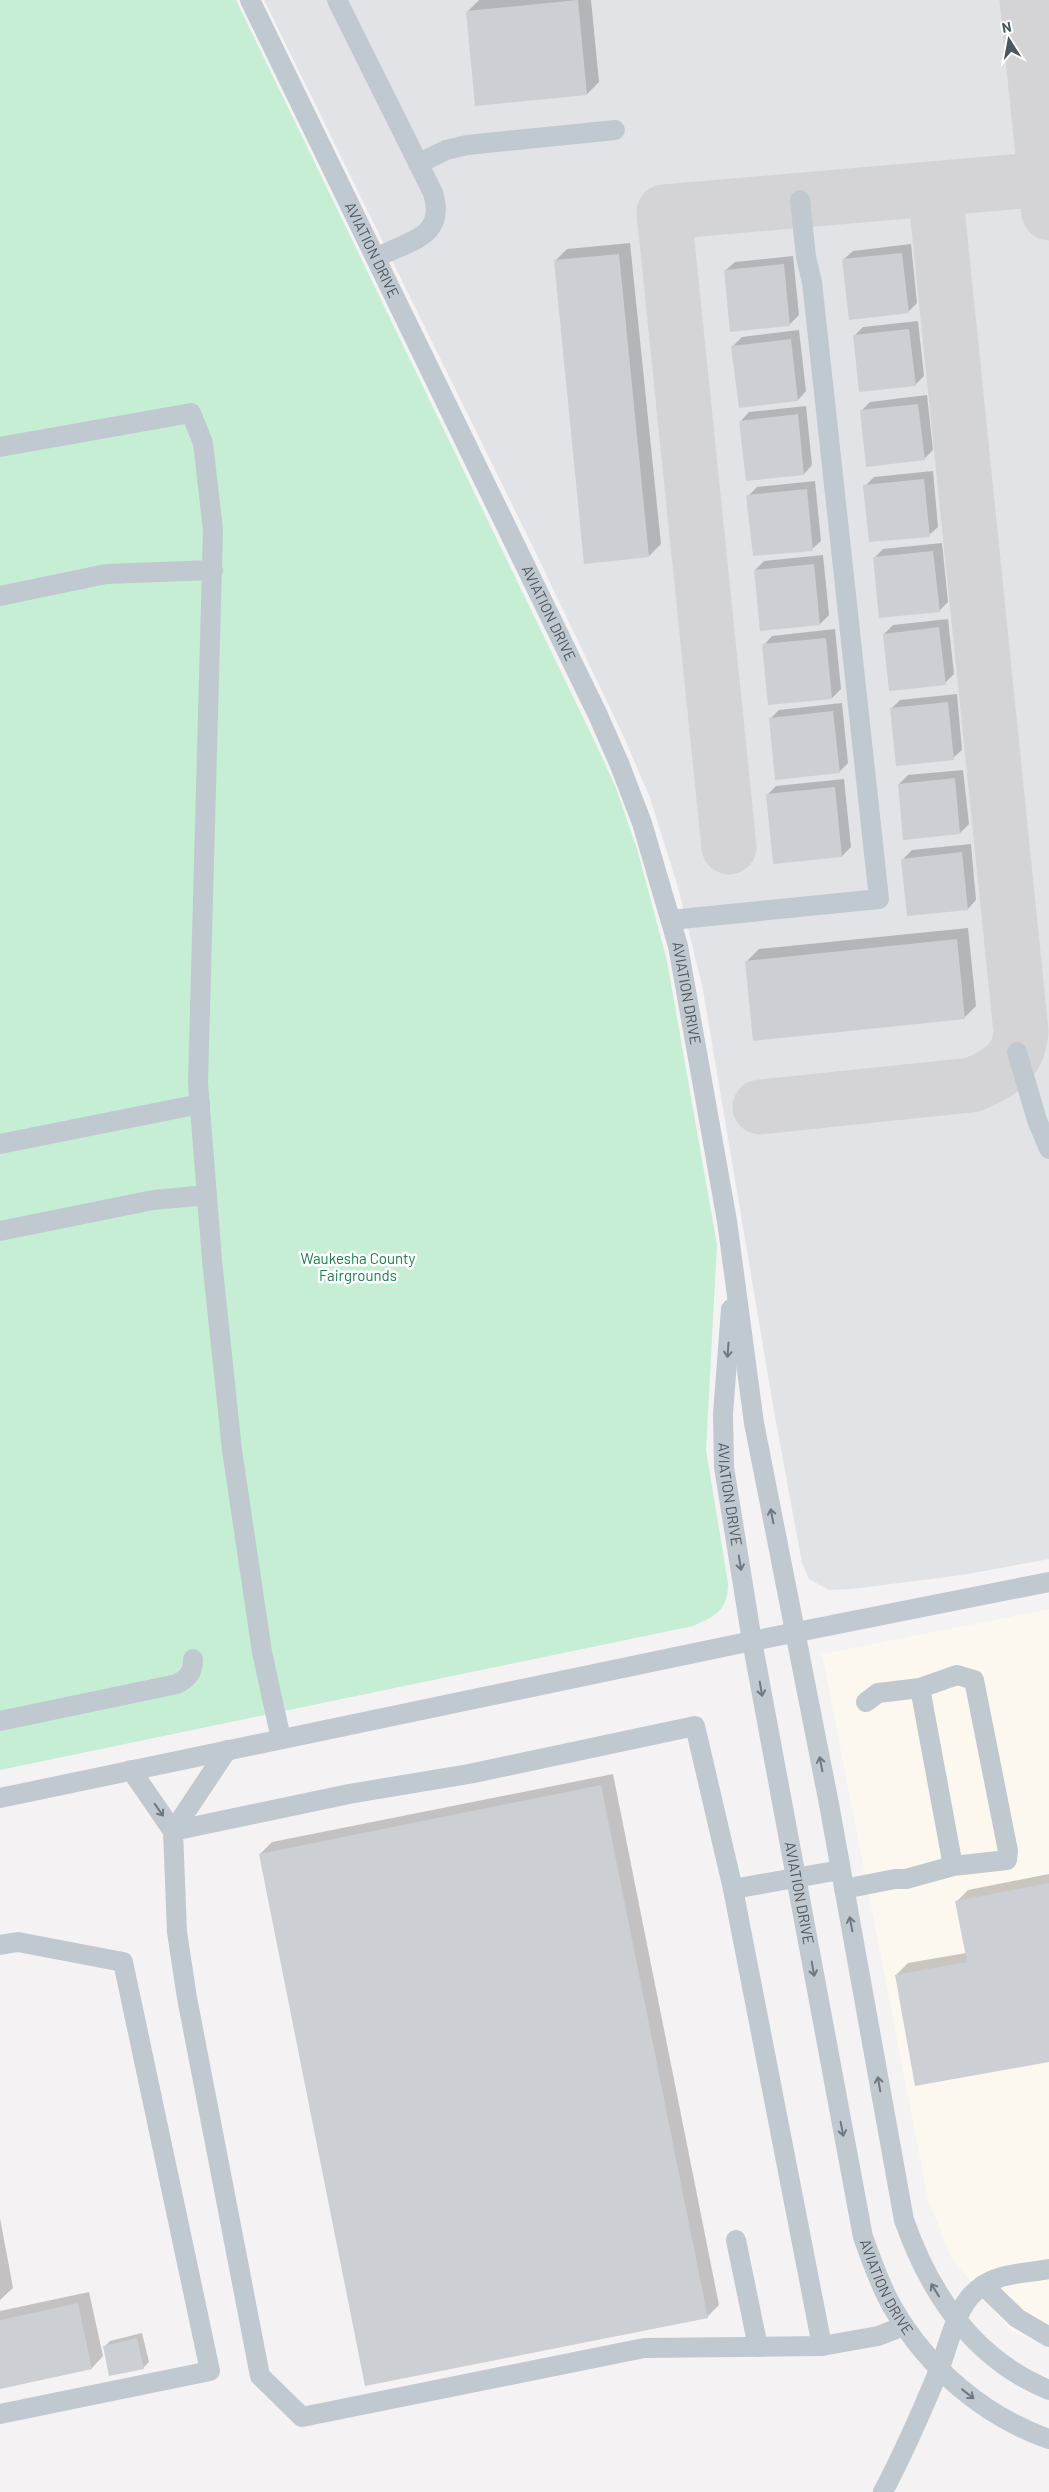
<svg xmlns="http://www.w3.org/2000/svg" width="1049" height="2492" font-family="Barlow,sans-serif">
<rect width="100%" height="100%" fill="#f4f2f2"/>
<path fill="#fcf8ef" d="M1049 1609V2346L1011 2331 952 2259 928 2199 822 1654Z"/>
<path fill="#e1e3e6" d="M264 0H1049V1559L962 1575 852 1589 829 1590 809 1579 802 1563 774 1411 703 990 678 887 650 798 623 735 532 545Z"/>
<path fill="#c5eed4" d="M0 0H236L594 740 616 788 638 852 667 961 717 1245 706 1450 728 1583C728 1610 716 1616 693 1626L0 1770Z"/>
<path fill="#0003" d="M479 0H591L599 82 587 94 468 11Z
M630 243 661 544 649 556 555 261 567 249Z
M911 244 917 303 908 312 844 259 853 251Z
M793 256 799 315 790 324 726 270 735 262Z
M918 321 924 376 915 385 854 336 863 327Z
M799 330 806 391 798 400 733 346 742 337Z
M927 395 933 450 924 459 861 411 870 402Z
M806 406 812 465 804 474 741 421 749 412Z
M933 471 938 527 929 535 865 486 874 477Z
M815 481 821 541 812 549 748 496 757 487Z
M942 543 948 602 939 611 874 558 883 549Z
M823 555 829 615 820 624 755 570 764 561Z
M948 619 954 674 945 683 884 634 893 625Z
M835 629 841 689 832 698 769 704 764 645 772 636Z
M957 694 962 750 953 758 891 709 900 700Z
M842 703 848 763 839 772 770 719 779 710Z
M963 770 969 824 960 833 899 784 908 775Z
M844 779 851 847 842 856 767 795 776 786Z
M971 844 976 900 968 909 903 859 912 850Z
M968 928 976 1006 964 1018 747 961 759 949Z
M613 1774 719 2305 707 2317 260 1854 272 1842Z
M1049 1874V2060L896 1975 908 1963 966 1953 957 1901 968 1890Z
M0 2218 13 2288 0 2300Z
M89 2292 103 2356 92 2368 0 2388V2311Z
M142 2333 149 2362 143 2368 104 2347 110 2341Z"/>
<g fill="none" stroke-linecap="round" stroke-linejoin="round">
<path stroke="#d4d4d7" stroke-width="55" d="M1027 0 1049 213
M729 847 664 212 1046 179
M760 1107 971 1085C988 1079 1007 1069 1016 1052 1019 1046 1020 1038 1021 1032L935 189"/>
</g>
<path fill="#cccfd4" d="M578 0 587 95 475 106 466 11Z
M902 253 909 313 849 320 842 259Z
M619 254 649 557 584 564 554 260Z
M784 264 790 326 730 332 724 270Z
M909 329 916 386 859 392 853 335Z
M791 339 798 401 739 408 731 346Z
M918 404 925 460 866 467 860 410Z
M798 414 804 475 746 481 739 421Z
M924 479 930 537 869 542 863 485Z
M807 489 813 551 753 556 746 495Z
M933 551 940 612 879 618 873 557Z
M814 564 820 625 760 631 754 570Z
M939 627 946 685 889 691 883 634Z
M826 638 832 699 768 705 762 644Z
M948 702 954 760 896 766 890 708Z
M833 711 840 773 775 780 769 718Z
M955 778 960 834 903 840 898 784Z
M835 787 842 857 773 864 766 794Z
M962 852 968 910 907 916 901 859Z
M957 939 965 1019 753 1041 745 961Z
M601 1785 708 2318 365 2386 259 1854Z
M1049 1883V2062L915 2086 895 1975 967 1962 955 1901Z
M78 2303 92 2369 0 2389V2320Z
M137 2338 144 2369 109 2376 103 2346Z"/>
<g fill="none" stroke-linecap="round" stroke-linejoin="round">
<g stroke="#c1c9d0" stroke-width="20">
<path id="s1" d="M250 0 597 713 619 763 642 823 678 946 727 1221 754 1423 829 1804 904 2220C930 2294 973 2359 1049 2390"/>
<path d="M337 0 433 193C447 238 407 241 376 258"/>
<path d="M418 164 446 150 467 145 615 130"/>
<path d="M0 447 191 413 203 443 213 530 198 1083 212 1260 232 1450 262 1652 281 1739"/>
<path d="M0 596 106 574 213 570"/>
<path d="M671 920 879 899 812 282 806 257 800 200"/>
<path d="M1017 1052 1037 1120 1049 1149"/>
<path d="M0 1144 200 1104"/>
<path d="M0 1231 153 1200 207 1195"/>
<path id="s2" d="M731 1309 723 1414 724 1467 752 1641 863 2237C872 2261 880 2286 893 2308 928 2368 983 2416 1049 2439"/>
<path d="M920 1688 953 1866"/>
<path d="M0 1721 177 1684C188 1678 193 1673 193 1659"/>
<path d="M695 1726 733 1889 822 2346 644 2348 302 2417 260 2376 187 1998 177 1932 173 1831 349 1794 469 1774Z"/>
<path d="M131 1770 173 1831 227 1750"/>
<path d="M0 1798 752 1641 1049 1582"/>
<path d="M733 1889 840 1870"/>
<path d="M844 1889 895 1879H906L953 1866 1007 1860 1008 1851 974 1680 957 1675 920 1688 878 1693 866 1702"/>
<path d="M0 1945 18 1942 123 1962 210 2371 0 2414"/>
<path d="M736 2240 758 2347"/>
<path d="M983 2285 1017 2318 1049 2337"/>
<path d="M822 2346 878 2336 904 2326"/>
<path d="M883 2492C904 2452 922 2411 939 2370 950 2342 956 2303 982 2286 1000 2273 1028 2273 1049 2269"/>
</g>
</g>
<defs><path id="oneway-shaft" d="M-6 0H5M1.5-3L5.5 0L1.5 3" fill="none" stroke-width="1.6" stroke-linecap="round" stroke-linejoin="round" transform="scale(1.25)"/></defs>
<g stroke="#6e7881">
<use href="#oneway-shaft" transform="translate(728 1350) rotate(94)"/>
<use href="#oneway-shaft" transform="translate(772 1516) rotate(-101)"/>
<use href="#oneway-shaft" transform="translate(740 1563) rotate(81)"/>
<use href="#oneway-shaft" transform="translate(761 1689) rotate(80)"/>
<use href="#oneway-shaft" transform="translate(821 1764) rotate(-101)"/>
<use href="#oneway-shaft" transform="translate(159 1810) rotate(55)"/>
<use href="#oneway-shaft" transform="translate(851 1924) rotate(-101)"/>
<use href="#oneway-shaft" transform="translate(813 1969) rotate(80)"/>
<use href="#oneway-shaft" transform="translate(879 2084) rotate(-100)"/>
<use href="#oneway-shaft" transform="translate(842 2129) rotate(79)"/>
<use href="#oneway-shaft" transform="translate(935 2290) rotate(-122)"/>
<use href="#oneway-shaft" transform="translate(968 2394) rotate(38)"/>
</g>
<g text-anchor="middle" stroke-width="5" stroke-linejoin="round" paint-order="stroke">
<g font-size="15" fill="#4b565f" stroke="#fff">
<text dy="5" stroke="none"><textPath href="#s1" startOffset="278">AVIATION DRIVE</textPath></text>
<text dy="5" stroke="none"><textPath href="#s1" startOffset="682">AVIATION DRIVE</textPath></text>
<text dy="5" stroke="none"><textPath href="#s1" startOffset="1088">AVIATION DRIVE</textPath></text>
<text dy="5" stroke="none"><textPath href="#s2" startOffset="186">AVIATION DRIVE</textPath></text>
<text dy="5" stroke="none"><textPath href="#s2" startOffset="591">AVIATION DRIVE</textPath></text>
<text dy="5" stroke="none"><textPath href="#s2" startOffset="996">AVIATION DRIVE</textPath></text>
</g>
<g font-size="15" fill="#1e7e4d" stroke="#fff">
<text x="358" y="1264">Waukesha County<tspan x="358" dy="17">Fairgrounds</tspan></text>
</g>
</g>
<g transform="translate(1009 40) rotate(349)" stroke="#ffffff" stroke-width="4" paint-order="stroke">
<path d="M0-4L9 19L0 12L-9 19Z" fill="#4b565f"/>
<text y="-8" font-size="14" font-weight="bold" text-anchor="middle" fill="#4b565f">N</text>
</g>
</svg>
